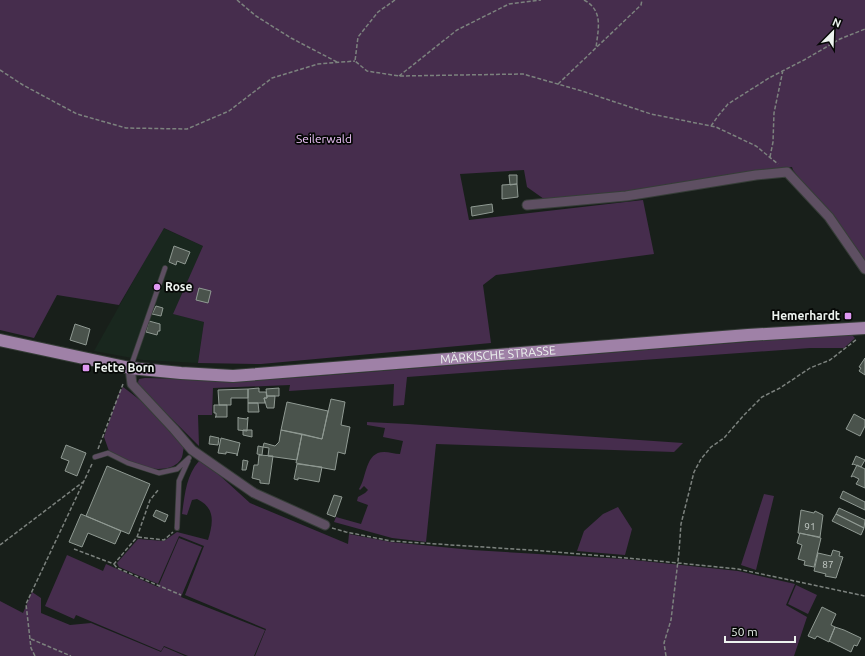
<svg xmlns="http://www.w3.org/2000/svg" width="865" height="656" font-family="Ubuntu,sans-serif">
<rect width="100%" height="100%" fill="#181f1a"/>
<path fill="#19271e" d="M163 228 203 246 174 314 204 322 198 363 143 360 94 351Z"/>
<path fill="#462d4d" d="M0 0H865V264L793 170 792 167 754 171 622 193 544 199 527 187 524 170 460 174 469 220 643 200 654 254 496 275 483 285 491 343 261 364 198 363 204 322 173 314 203 246 164 228 119 305 57 295 34 338 0 330Z
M846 334 852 335 855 338 844 348H810L407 377 404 405 393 406 394 384 289 391 290 385 213 388 212 415H198L199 446 139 386 138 382 139 379 145 378 231 380 292 378Z
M123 387C146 404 169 423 184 447 183 450 183 454 182 457 180 462 176 465 171 467 149 474 128 461 109 451L104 437 119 393Z
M367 422 408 424 683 443 674 452 436 444 426 542 392 538 334 522 336 517 361 524 368 505 357 501 358 497 365 493 368 490 364 486 360 490 359 489C367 477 365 452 384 452 389 452 395 454 400 454L403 441 383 437 385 428 367 425Z
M199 461 206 463 250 503 348 544 349 534 391 542 472 550 624 559 738 571 795 584 786 605 807 617 794 656H255L266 629 185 595 204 546 179 536 158 584 119 567 117 563 138 539 164 541 177 532 208 540C213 523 216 508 197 499L192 500 187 515 182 514C185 494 186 476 199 461Z
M764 494 774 496 756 570 741 565Z
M618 507 632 529 625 555 577 551 584 531 603 514Z
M179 538 202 547 181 597 265 630 254 656H188L164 646 161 651 76 615 74 619 45 606 67 555 103 571 106 564 158 587Z
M796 585 817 595 808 614 788 604Z
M32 592 41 598V613L70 625 91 623 161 652 164 647 185 656H0V601L23 613Z"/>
<path fill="#4a534c" stroke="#909a93" d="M509 175H517V184L510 185Z
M517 184 518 197 502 199V185Z
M492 204 493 212 472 216 471 207Z
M174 246 190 252 185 264 177 261 176 265 169 262Z
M199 288 211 291 208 303 196 300Z
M156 306 163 308 161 316 152 314Z
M149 321 160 324V331H158L157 335 146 332Z
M75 324 90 329 86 345 70 340Z
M865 358V375L859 371 861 368 859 367Z
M259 388V392H266L267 398H264L265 403H248V389Z
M279 388V396H267L266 389Z
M248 389V398H231V405H219L218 390Z
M267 396H275L274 408H267L264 398H267Z
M331 399 345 402 341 425 350 427 345 454 338 452 335 470 296 463 302 434 322 439Z
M287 402 328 411 322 439 281 430Z
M248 403H258L259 412H248Z
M214 405H227V417H215H216V413H214Z
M854 414 865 420V426L860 436 846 429Z
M238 417 239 418 247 419 248 417 247 431 238 430Z
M243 430H252V437L243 435Z
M281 430 302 434 297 460 268 456 269 448 263 447 264 443 275 446 279 442Z
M210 436 219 438 218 445 209 444Z
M221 438 240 443 237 456V454L226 452V454L218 453Z
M66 445 86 453 77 476 65 471 69 461 61 458Z
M258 446 263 447 262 455 257 454Z
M259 455 273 456 269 484 260 483V480L252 478 254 465H258Z
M856 456 865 460 861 467 853 464 852 465Z
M243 460 248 461 246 470H242Z
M297 464 322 467 319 482 298 478V480L294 479Z
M857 465 865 469V488L856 484 859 479 853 476 851 477Z
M107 466 150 484 129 534 86 516Z
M843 491 865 502V510L840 498Z
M334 495 342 497 335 517 327 514Z
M839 508 865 520 864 528 836 514Z
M156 510 168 515 165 522 153 516Z
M801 510 814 513 815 511 823 515 820 537 798 533Z
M81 514 121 531 115 544 88 533 82 547 69 542Z
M836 514 864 528 861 535 832 521Z
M800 533 821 538 814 567 804 565 805 561 798 559 802 545 797 543Z
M833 550 840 552 839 556 843 557 836 578 825 576 826 574 814 571 818 553 831 556Z
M822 607 836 614 831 625 835 627 829 642 817 636 815 639 808 636Z
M835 627 844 630 861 638 857 646 854 645 851 652 829 641Z"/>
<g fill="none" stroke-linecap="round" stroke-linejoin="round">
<g stroke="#363d38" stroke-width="6">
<path id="lane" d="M131 366 165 268
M95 457 108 453 128 463 159 473 177 469 189 458
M177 528 179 481 188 461"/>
</g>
<g stroke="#363d38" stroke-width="11">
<path id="street" d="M527 205 626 196 756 175 787 172 829 217 865 269
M130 368 132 384 174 429 192 450 254 493 325 525"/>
</g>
<g stroke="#363d38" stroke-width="14">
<g id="primary">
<path id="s1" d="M0 340 130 368 181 373 233 376 748 335 865 328"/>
</g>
</g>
<path stroke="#7c827e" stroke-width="1.5" stroke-dasharray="4 2" stroke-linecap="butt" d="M237 0 256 16 291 38 337 62
M395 0 378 12 358 37 355 61 367 71 399 76 523 74 582 91 651 114 716 127 756 146 778 164
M584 0C604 11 598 29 596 48
M0 70 23 85 77 114 126 128 187 129 229 111 272 78 318 64 355 61
M399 76 457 30 509 4 541 0
M558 84 641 5 642 0
M711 126 718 116 728 104 769 78 804 60 840 39 865 29
M770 157 773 142 774 113 783 70
M98 449 123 384
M332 528 346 532 391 541 544 551 638 559 738 569 865 596
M138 537 164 540 173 532
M0 545 83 482
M74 549 114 564 137 537 150 500 159 489
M114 564 117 568 181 595
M31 639 71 656
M35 656 31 648 26 604 92 464
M666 656 664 643 671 620 679 552 681 524 694 472 701 459 711 447 724 438 744 415 762 397 780 388 810 368 830 360 857 339"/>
<use href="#lane" stroke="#5e4f62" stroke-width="4.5"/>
<use href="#street" stroke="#5e4f62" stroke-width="9"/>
<use href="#primary" stroke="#9f81a7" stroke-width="12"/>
</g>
<g fill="#df98f2" stroke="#060806" stroke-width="1.5">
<circle cx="157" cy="287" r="4"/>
<rect x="844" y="312" width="8" height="8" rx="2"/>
<rect x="82" y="364" width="8" height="8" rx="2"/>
</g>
<g text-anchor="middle" stroke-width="3.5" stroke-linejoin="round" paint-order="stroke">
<g font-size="10" fill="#c4cbc6">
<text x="810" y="530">91</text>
<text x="828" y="568">87</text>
</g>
<g font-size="12" fill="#edc3f9" stroke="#060806">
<text x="324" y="143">Seilerwald</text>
</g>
<g font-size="12" font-weight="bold" fill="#edf3ef" stroke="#060806" text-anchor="start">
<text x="165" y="291">Rose</text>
<text x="840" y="320" text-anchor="end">Hemerhardt</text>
<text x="94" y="372">Fette Born</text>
</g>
<g font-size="12" fill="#edf3ef" stroke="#060806">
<text dy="4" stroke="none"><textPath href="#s1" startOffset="502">MÄRKISCHE STRASSE</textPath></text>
</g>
</g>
<g transform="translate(833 32) rotate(23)" stroke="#060806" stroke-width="3" paint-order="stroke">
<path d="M0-3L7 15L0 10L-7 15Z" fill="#edf3ef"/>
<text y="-6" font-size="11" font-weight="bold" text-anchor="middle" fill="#edf3ef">N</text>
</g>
<path d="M725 636v6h70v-6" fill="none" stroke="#edf3ef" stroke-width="2"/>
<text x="731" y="636" font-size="12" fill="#edf3ef" stroke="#060806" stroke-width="3" paint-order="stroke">50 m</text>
</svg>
